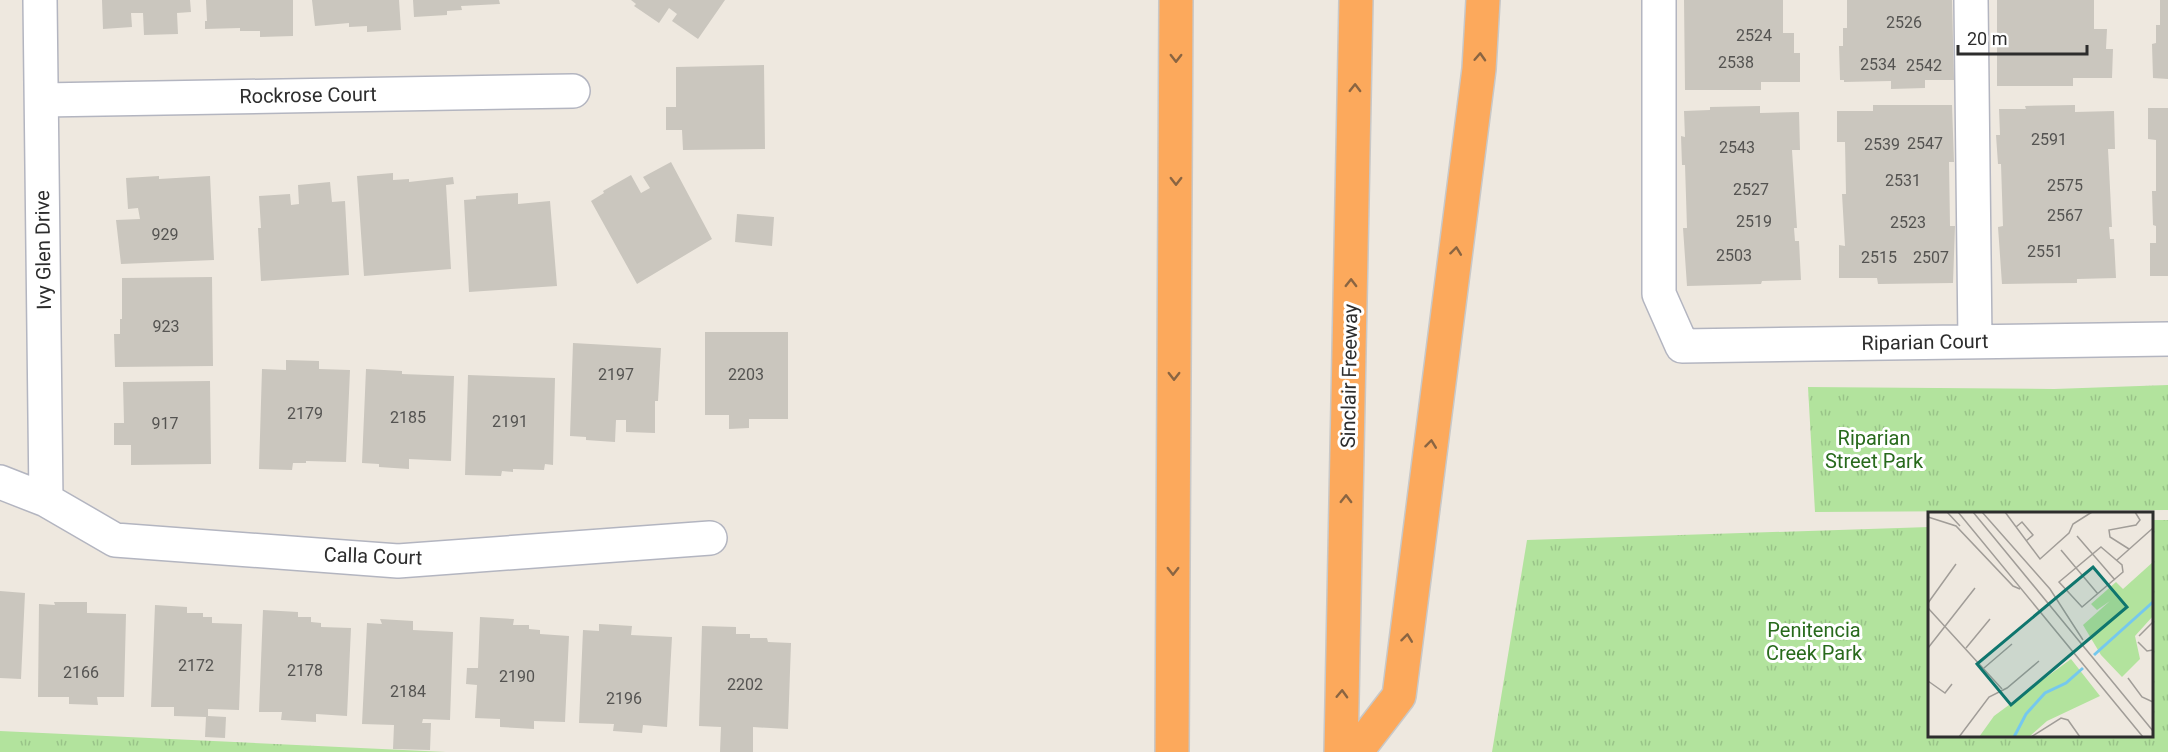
<svg xmlns="http://www.w3.org/2000/svg" width="2168" height="752" font-family="Roboto,sans-serif">
<defs>
<pattern id="park-tufts" width="24" height="20" patternUnits="userSpaceOnUse" patternTransform="scale(1.5)"><rect width="24" height="20" fill="#b2e39d"/><path d="M3 7l-1-3M5 7V3M7 7l1-3M15 17l-1-3M17 17v-4M19 17l1-3" fill="none" stroke="#99c388"/></pattern>
</defs>
<rect width="100%" height="100%" fill="#eee8df"/>
<path fill="url(#park-tufts)" d="M2168 385V510L1815 512 1808 387 2054 389Z
M2152 520H2168V752H1492L1527 540 1929 527 1930 736H2152Z
M0 731 446 752H0Z"/>
<path fill="#cac6be" d="M102 0H190L191 12 177 13 178 34 144 35 143 13H131L132 27 103 29Z
M206 0H293V36L260 37V31H240V28L205 29V21H207Z
M312 0H399L401 30 367 32V26L349 27V23L315 26Z
M413 0H499L500 4 461 6 462 10 447 11V15L414 17Z
M631 0H725L698 39 672 21 677 14 669 8 659 23 634 6 636 4Z
M1684 0H1783V33H1794V53H1800V82H1761V90H1685Z
M1847 0H1952L1954 80H1925V88L1891 89V81L1844 82V80H1840L1839 46H1843V28H1847Z
M1997 0H2094V29H2107L2106 49H2113L2112 78H2073V86H1997Z
M2160 0H2168V79L2153 78 2152 44 2156 43V25H2160Z
M764 65 765 149 683 150 682 130H666V107H676V67Z
M1873 105H1952L1954 162H1949L1950 226H1955L1953 283 1878 284 1877 278H1839V245L1845 246 1842 194H1846L1845 142H1837V111H1873Z
M2075 105V112L2114 111 2115 149H2108L2112 227H2109L2110 239H2114L2116 278 2077 279V283L2002 284 1998 227 2003 226 2001 164H1998L1996 135H2000L1999 109H2026L2025 106Z
M1760 106V113L1799 112 1800 150H1792L1797 228H1794L1795 241H1799L1801 280 1762 281 1761 284 1687 286 1683 228H1687L1685 165H1682L1681 136 1685 137 1684 111 1710 110V107Z
M2148 108H2168V276H2150V243H2156V226L2153 225 2152 191H2156V140L2148 139Z
M671 162 712 239 637 284 591 201 604 193 603 191 631 175 641 193 650 188 643 177Z
M393 173V180L409 179V182L453 177 454 184 446 185 451 269 364 276 357 176Z
M159 176V179L210 176 214 260 121 264 116 220 140 219 138 208 128 209 126 178Z
M330 182 332 202 345 201 349 275 261 281 258 228H261L259 196 290 194 291 205 299 204 298 185Z
M518 193V204L550 201 557 286 469 292 464 200 476 199V196Z
M737 214 774 217 772 246 735 242Z
M212 277 213 366 115 367 114 334H120V319H122V278Z
M705 332H788V419H749V428L729 429V415H705Z
M573 343 661 348 658 401H655V433L626 432V420H616L615 442 586 440V437L570 436Z
M286 360 319 361V369L350 370 346 462 306 461V463H293L292 470 259 469 262 369 286 370Z
M366 369 402 371V374L454 376 451 461 409 459V469L379 467V464L362 463Z
M468 375 555 378 553 465 545 464 544 470 513 469V472L502 471 501 476 465 475Z
M210 381 211 464 131 465V445H114V423H124L123 382Z
M0 591 25 593 21 679 0 678Z
M54 602H87V613L126 614 124 697H97L98 705 69 704V697H38L39 604 55 605Z
M155 605 187 607V613H203V617H212V623L242 624 239 710 208 709V716L226 717 225 738 205 737 206 717 174 716V707H151Z
M263 610 298 612V617H311V622L321 623V627L351 628 347 716 316 714V722L281 720 282 712H259Z
M480 617 514 619 513 625H529V629L540 630V634L569 636 565 722 534 721V729L500 727V719L475 718 477 685 466 684 467 668H478Z
M380 619 413 621V630L453 632 450 720 423 719 422 723H431L430 750 393 749 394 725 362 724 367 623 382 624Z
M599 624 632 626 631 635 672 637 667 727 643 725 642 733 613 731 614 724 579 723 583 630 599 631Z
M702 626 736 627V634H750V638H767L768 642 791 643 788 729 753 727V752H720L721 727 699 726Z"/>
<g fill="none" stroke-linecap="round" stroke-linejoin="round">
<g stroke="#b3b5c0" stroke-width="36">
<path id="minor" d="M40 0 46 500
M1659 0V294L1682 346 2168 339
M1971 0 1975 342
M42 100 573 91
M0 482 46 500 115 540 398 561 710 538"/>
</g>
<g stroke="#c8c8c8" stroke-width="36">
<path id="highway" d="M1172 752 1176 0
M1341 752 1356 0
M1356 752 1399 696 1479 69 1483 0"/>
</g>
<use href="#minor" stroke="#fff" stroke-width="33"/>
<use href="#highway" stroke="#fca95c" stroke-width="33"/>
</g>
<defs><path id="oneway-chevron" d="M-2-3.5L2.5 0L-2 3.5" fill="none" stroke-width="1.6" stroke-linecap="round" stroke-linejoin="round" transform="scale(1.5)"/></defs>
<g stroke="#8a6542">
<use href="#oneway-chevron" transform="translate(1480 57) rotate(-87)"/>
<use href="#oneway-chevron" transform="translate(1176 58) rotate(90)"/>
<use href="#oneway-chevron" transform="translate(1355 88) rotate(-89)"/>
<use href="#oneway-chevron" transform="translate(1176 181) rotate(90)"/>
<use href="#oneway-chevron" transform="translate(1456 251) rotate(-83)"/>
<use href="#oneway-chevron" transform="translate(1351 283) rotate(-89)"/>
<use href="#oneway-chevron" transform="translate(1174 376) rotate(90)"/>
<use href="#oneway-chevron" transform="translate(1431 444) rotate(-83)"/>
<use href="#oneway-chevron" transform="translate(1346 499) rotate(-89)"/>
<use href="#oneway-chevron" transform="translate(1173 571) rotate(90)"/>
<use href="#oneway-chevron" transform="translate(1407 638) rotate(-83)"/>
<use href="#oneway-chevron" transform="translate(1342 694) rotate(-88)"/>
</g>
<g text-anchor="middle" stroke-width="6" stroke-linejoin="round" paint-order="stroke">
<g font-size="16" fill="#545351">
<text x="1904" y="28">2526</text>
<text x="1754" y="41">2524</text>
<text x="1736" y="68">2538</text>
<text x="1878" y="70">2534</text>
<text x="1924" y="71">2542</text>
<text x="2049" y="145">2591</text>
<text x="1925" y="149">2547</text>
<text x="1882" y="150">2539</text>
<text x="1737" y="153">2543</text>
<text x="1903" y="186">2531</text>
<text x="2065" y="191">2575</text>
<text x="1751" y="195">2527</text>
<text x="2065" y="221">2567</text>
<text x="1754" y="227">2519</text>
<text x="1908" y="228">2523</text>
<text x="165" y="240">929</text>
<text x="2045" y="257">2551</text>
<text x="1734" y="261">2503</text>
<text x="1879" y="263">2515</text>
<text x="1931" y="263">2507</text>
<text x="166" y="332">923</text>
<text x="616" y="380">2197</text>
<text x="746" y="380">2203</text>
<text x="305" y="419">2179</text>
<text x="408" y="423">2185</text>
<text x="510" y="427">2191</text>
<text x="165" y="429">917</text>
<text x="196" y="671">2172</text>
<text x="305" y="676">2178</text>
<text x="81" y="678">2166</text>
<text x="517" y="682">2190</text>
<text x="745" y="690">2202</text>
<text x="408" y="697">2184</text>
<text x="624" y="704">2196</text>
</g>
<g font-size="20" fill="#2d2d2d" stroke="#fff">
<text transform="translate(308 95) rotate(-1)" y="7">Rockrose Court</text>
<text transform="translate(43 250) rotate(-91)" y="7">Ivy Glen Drive</text>
<text transform="translate(1925 342) rotate(-1)" y="7">Riparian Court</text>
<text transform="translate(1349 376) rotate(-89)" y="7">Sinclair Freeway</text>
<text transform="translate(373 556) rotate(2)" y="7">Calla Court</text>
</g>
<g font-size="20" fill="#286a1c" stroke="#fff">
<text x="1874" y="445">Riparian<tspan x="1874" dy="23">Street Park</tspan></text>
<text x="1814" y="637">Penitencia<tspan x="1814" dy="23">Creek Park</tspan></text>
</g>
</g>
<g transform="translate(1928 512)">
<rect width="225" height="225" fill="#eee8df"/>
<path d="M225 50V104L207 124 212 147 194 165 173 143 155 113 182 89 169 98 163 92 188 70 195 77ZM143 147 172 184 119 209 101 225H51L66 204Z" fill="#b2e39d"/>
<path fill="none" stroke="#75c8ee" stroke-width="3" d="M166 143 225 90M86 225 98 202 117 181 138 171 155 156"/>
<path fill="none" stroke="#a19d98" stroke-width="1.5" d="M19 0 32 14M30 0 215 225M45 0 225 219M54 0 122 77 155 128M77 0 112 47 141 21 145 12 164 0M0 5 28 14 85 74 92 77M88 15 94 10 105 23 98 29M149 24 187 68M173 35 194 53 195 60 154 95 131 70ZM201 37 182 25 181 18 208 13 212 8 207 0M133 38 170 82M189 48 225 16M0 91 28 52M0 96 74 177M211 124 225 110M210 130 219 139 225 138M0 136 47 76M38 136 62 107M56 156 84 132M200 166 214 185 225 190M0 169 17 181 24 172M31 225 61 185 79 176 111 149M103 225 133 206 140 208 152 225"/>
<path fill="#0f766e" fill-opacity="0.15" stroke="#0f766e" stroke-width="3" d="M165 55 199 95 83 193 49 152Z"/>
<rect width="225" height="225" fill="none" stroke="#2d2d2d" stroke-width="3"/>
</g>
<path d="M1958 45v9h129v-9" fill="none" stroke="#2d2d2d" stroke-width="3"/>
<text x="1967" y="45" font-size="18" fill="#2d2d2d" stroke="#ffffff" stroke-width="4.5" paint-order="stroke">20 m</text>
</svg>
